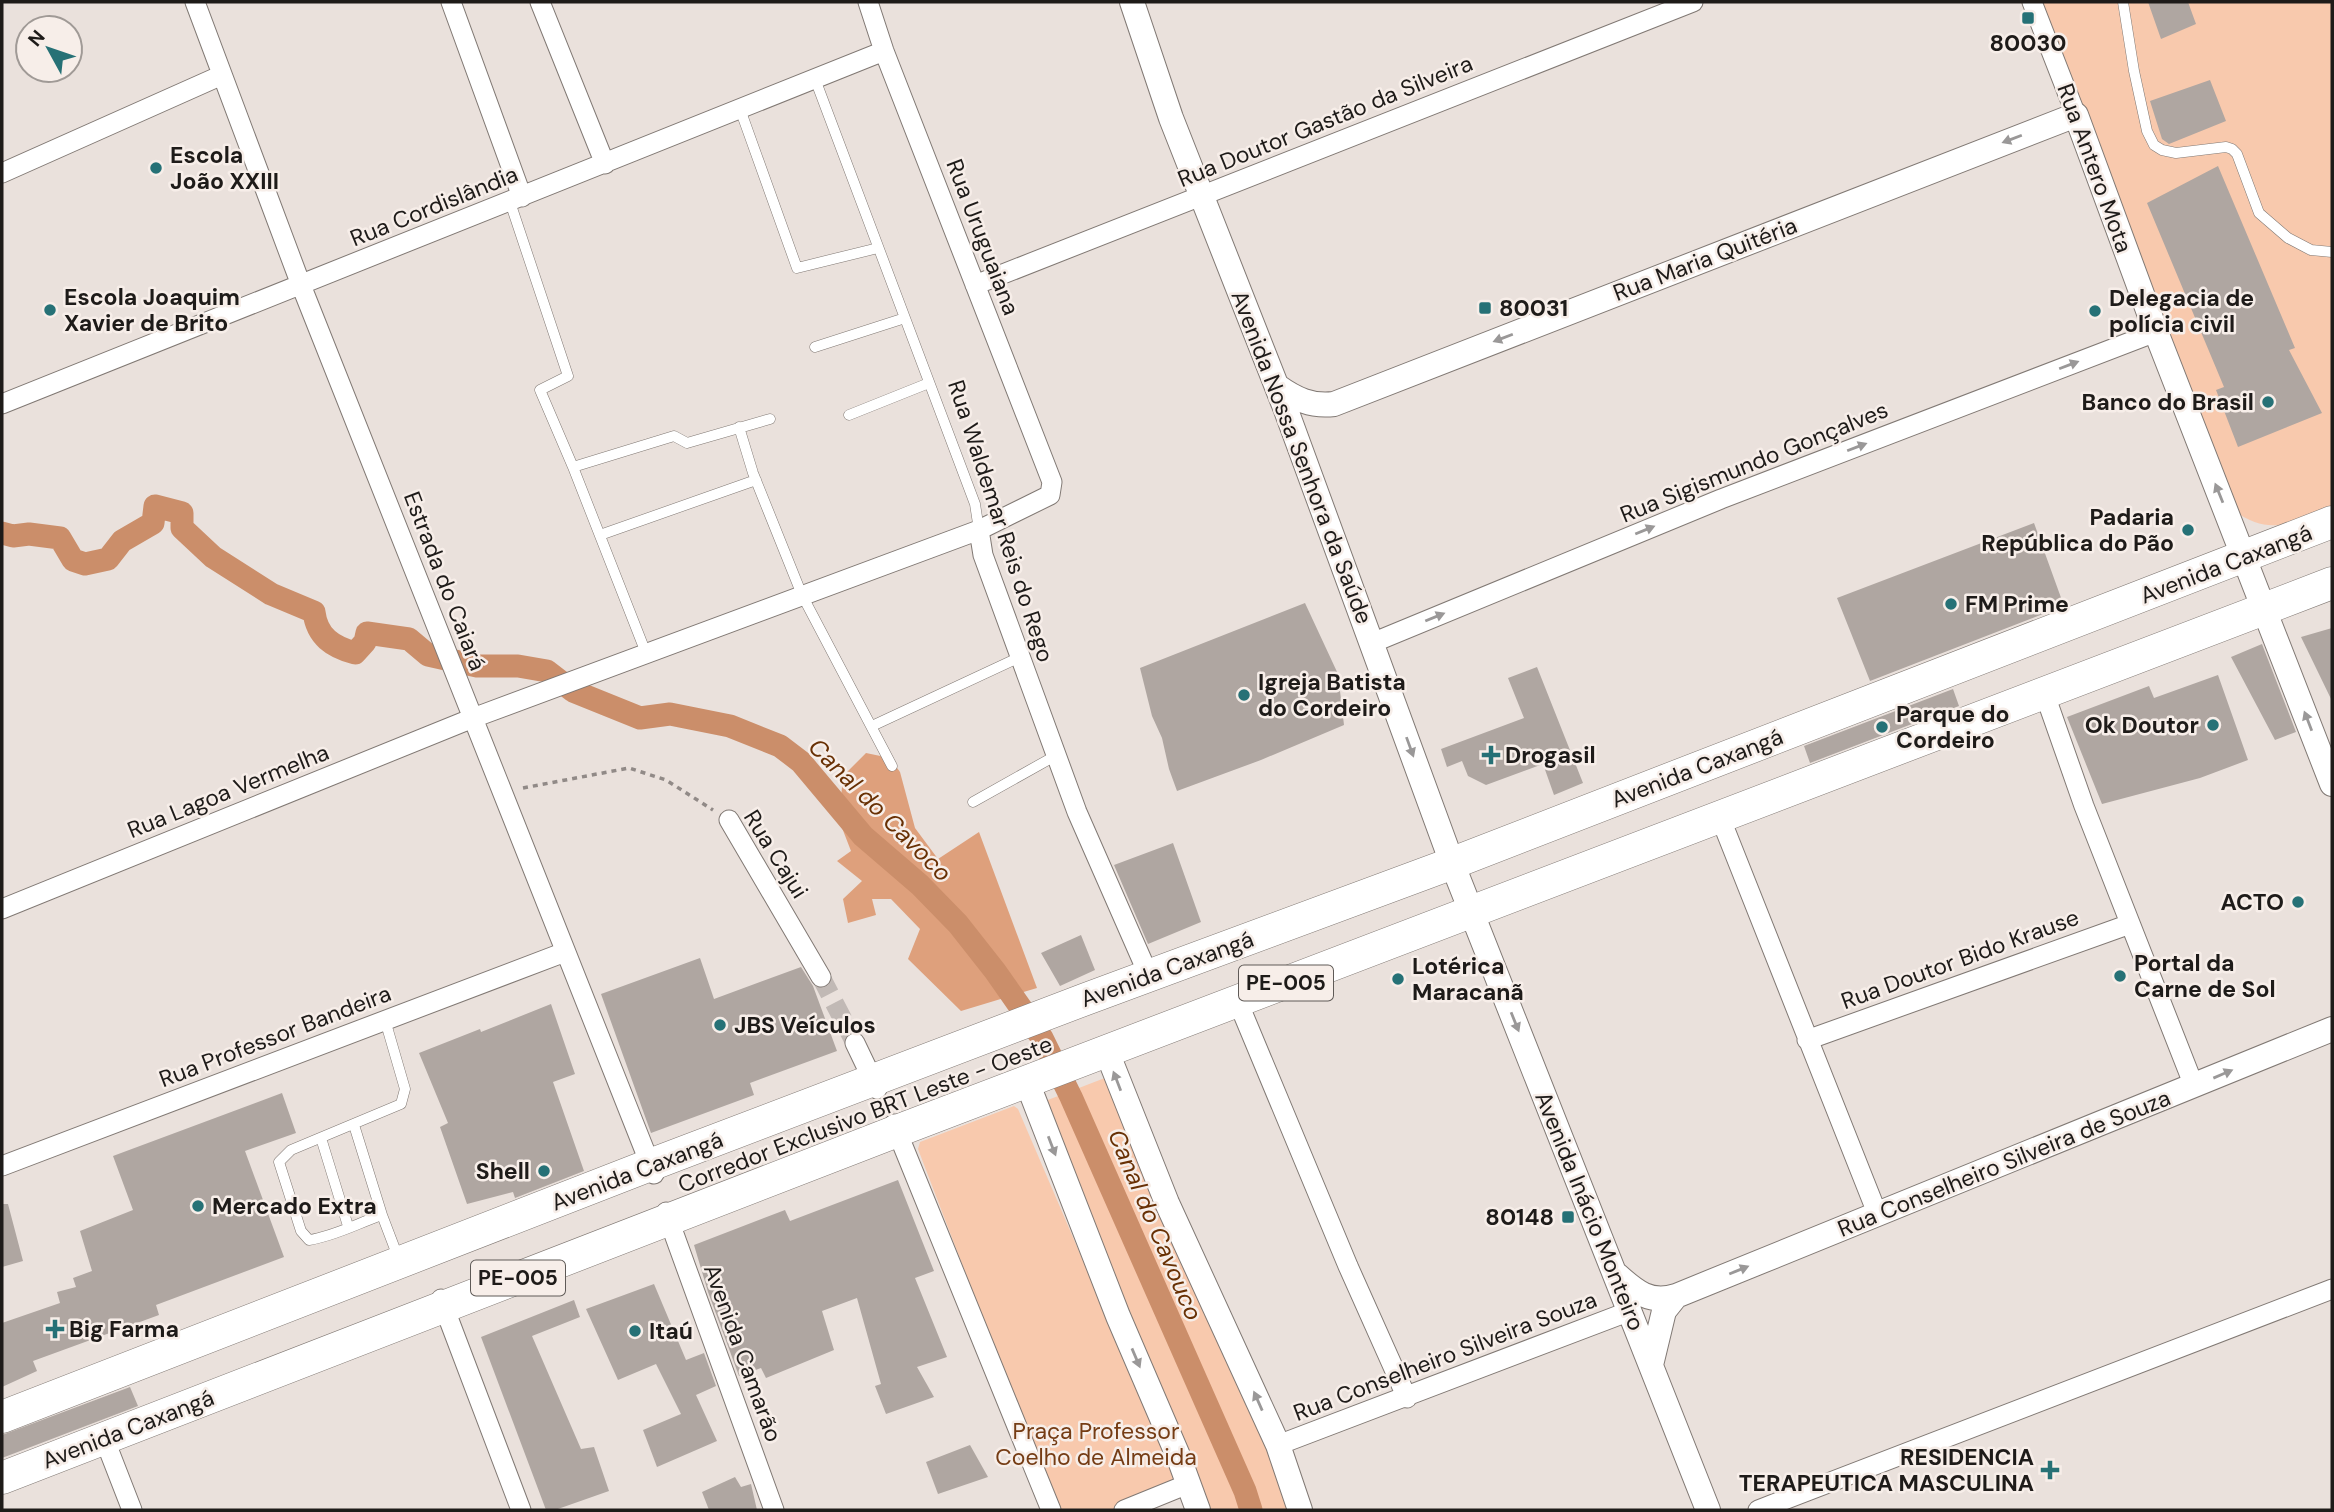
<svg xmlns="http://www.w3.org/2000/svg" width="2334" height="1512" font-family="'DM Sans',sans-serif">
<rect width="100%" height="100%" fill="#eae1dc"/>
<path fill="#f8c9ad" d="M2041 2H2332V506C2293 521 2273 538 2234 511Z
M1110 1076 1248 1396 1292 1510H1202L1040 1103Z
M1014 1106 1018 1109 1177 1480 1125 1510H1060L1001 1366 918 1149 920 1142Z"/>
<path fill="#dea07c" d="M866 753 890 758 900 772 915 828 938 859 979 832 1037 988 961 1011 908 959 920 929 891 899H872L876 915 848 923 843 899 862 881 837 861 851 851 839 820 843 776Z"/>
<g fill="none" stroke-linecap="round" stroke-linejoin="round">
<path stroke="#cb8e6a" stroke-width="23" d="M2 533 13 536 29 534 60 538 73 560 85 564 108 559 122 541 153 523 155 506 182 513V528L213 557 271 594 314 612C317 637 333 647 355 653L365 642 367 633 409 639 428 655 477 666H518L547 671 573 691 640 718 670 714 730 726 780 746 801 762 863 836 920 885 958 924 995 971 1042 1038 1071 1097 1245 1491 1251 1510"/>
</g>
<path fill="#afa6a1" d="M2148 2H2188L2196 24 2161 39Z
M2210 80 2226 121 2169 144 2162 139 2150 101Z
M2218 166 2295 348 2289 350 2322 413 2238 447 2216 390 2224 387 2147 203Z
M2034 523 2064 606 1870 681 1837 598Z
M1305 603 1338 674 1344 725 1261 760 1177 791 1169 769 1162 738 1152 716 1140 668Z
M2332 628V701L2301 637Z
M2262 644 2296 732 2275 740 2231 657Z
M1537 667 1583 783 1554 795 1543 764 1486 785 1468 776 1462 761 1447 767 1441 749 1524 718 1508 678Z
M2218 675 2248 760 2200 778 2102 804 2067 717 2149 686 2154 698Z
M1953 689 1959 706 1810 763 1804 746Z
M1173 843 1201 922 1148 944 1114 865Z
M1081 935 1095 970 1060 986 1041 953Z
M700 958 714 999 801 967 813 986 837 1051 750 1083 754 1095 651 1133 601 994Z
M551 1004 575 1074 553 1082 584 1171 515 1198 513 1192 467 1204 440 1127 448 1123 419 1053 480 1029 481 1032Z
M282 1093 296 1133 245 1151 284 1257 156 1305 159 1315 33 1361 37 1371 2 1387V1323L60 1303 57 1292 76 1287 73 1278 92 1271 80 1231 133 1210 113 1156Z
M898 1180 934 1271 915 1278 947 1357 917 1367 934 1397 886 1414 875 1386 881 1384 857 1298 822 1311 834 1350 766 1378 761 1368 739 1376 708 1292 694 1245 785 1210 790 1221Z
M2 1204H8L23 1261 2 1267Z
M654 1284 686 1360 704 1353 716 1386 696 1395 717 1441 657 1467 643 1430 681 1414 656 1364 618 1380 586 1309Z
M574 1300 580 1317 532 1336 581 1449 594 1447 609 1491 555 1510H546L481 1337Z
M130 1387 138 1406 2 1458V1435Z
M970 1445 988 1477 938 1494 926 1462Z
M735 1477 741 1487 751 1484 757 1510H709L702 1492Z"/>
<g fill="none" stroke-linecap="round" stroke-linejoin="round">
<path stroke="#c1b9b5" stroke-width="19" stroke-dasharray="19 10" stroke-linecap="butt" d="M821 977 855 1043"/>
<g stroke="#817974" stroke-width="11">
<path id="service" d="M2123 2 2134 71 2147 131 2154 145 2162 150 2176 153 2226 147 2232 149 2237 154 2259 213 2288 238 2311 250 2332 252
M815 79 975 504 979 530
M740 109 797 268 878 248
M510 202 568 376 540 390 573 467 646 653
M815 347 905 318
M849 415 929 383
M739 427 753 473 802 595 892 766
M573 467 674 436 687 443 770 419
M600 535 756 480
M872 726 1020 657
M973 802 1055 756
M354 1125 382 1215C358 1223 335 1236 309 1240L301 1231 279 1162 291 1150 401 1104 405 1089 385 1020
M321 1138 348 1226
M382 1215 398 1257"/>
</g>
<g stroke="#817974" stroke-width="21">
<path id="minor" d="M195 2 301 285 654 1174
M451 2 522 197
M540 2 605 164
M2032 2 2076 115
M2 173 222 75
M975 285 1693 2
M2 404 884 51
M979 530 983 555 1077 812 1149 976
M1372 643 1721 499 2156 332
M2044 692 2084 806 2194 1086
M1720 817 1877 1213
M729 820 821 977
M2 909 473 718 979 530 1050 495 1052 482 884 51 868 2
M1238 1002 1348 1266 1407 1398
M1807 1040 2130 924
M855 1043 877 1089
M894 1124 1051 1510
M2 1166 565 952
M666 1212 774 1510
M441 1299 521 1510
M104 1438 132 1510
M1278 1445 1630 1311
M1124 1510 1188 1484
M1758 1510 2332 1289"/>
</g>
<g stroke="#817974" stroke-width="26">
<path id="tertiary" d="M1132 2 1171 118 1286 410 1452 863 1708 1510
M1277 386C1295 399 1312 407 1334 404L2076 115 2156 332 2332 784
M1107 1052 1167 1203 1278 1445 1300 1510
M1027 1082 1118 1316 1179 1458 1198 1510
M1617 1275C1636 1292 1650 1304 1676 1296L2332 1029
M1651 1365 1664 1311 1676 1296"/>
</g>
<g stroke="#817974" stroke-width="33">
<path id="primary" d="M2 1417 650 1165 1086 999 1445 866 2332 522
M2 1478 897 1131 2332 583"/>
</g>
<path stroke="#918a87" stroke-width="3.5" stroke-dasharray="5 5" stroke-linecap="butt" d="M523 788 629 768 666 780 713 810"/>
<use href="#service" stroke="#fff" stroke-width="10"/>
<use href="#minor" stroke="#fff" stroke-width="19"/>
<use href="#tertiary" stroke="#fff" stroke-width="24"/>
<use href="#primary" stroke="#fff" stroke-width="32"/>
</g>
<defs><path id="oneway-solid" d="M-6-.8H1V-3.2L6.5 0L1 3.2V.8H-6Z" transform="scale(1.75)"/></defs>
<g fill="#9a9898">
<use href="#oneway-solid" transform="translate(2012 139) rotate(159)"/>
<use href="#oneway-solid" transform="translate(1503 338) rotate(159)"/>
<use href="#oneway-solid" transform="translate(2069 365) rotate(-21)"/>
<use href="#oneway-solid" transform="translate(1857 447) rotate(-21)"/>
<use href="#oneway-solid" transform="translate(2219 493) rotate(-112)"/>
<use href="#oneway-solid" transform="translate(1645 530) rotate(-22)"/>
<use href="#oneway-solid" transform="translate(1435 617) rotate(-22)"/>
<use href="#oneway-solid" transform="translate(2308 721) rotate(-111)"/>
<use href="#oneway-solid" transform="translate(1410 747) rotate(70)"/>
<use href="#oneway-solid" transform="translate(1515 1022) rotate(68)"/>
<use href="#oneway-solid" transform="translate(2223 1074) rotate(-23)"/>
<use href="#oneway-solid" transform="translate(1117 1081) rotate(-111)"/>
<use href="#oneway-solid" transform="translate(1052 1146) rotate(69)"/>
<use href="#oneway-solid" transform="translate(1739 1270) rotate(-22)"/>
<use href="#oneway-solid" transform="translate(1136 1358) rotate(67)"/>
<use href="#oneway-solid" transform="translate(1258 1401) rotate(-114)"/>
</g>
<g fill="#267176" stroke="#f7eee9" stroke-width="2.5">
<rect x="2021" y="11" width="14" height="14" rx="3.5"/>
<circle cx="156" cy="168" r="7"/>
<rect x="1478" y="301" width="14" height="14" rx="3.5"/>
<circle cx="50" cy="310" r="7"/>
<circle cx="2095" cy="311" r="7"/>
<circle cx="2268" cy="402" r="7"/>
<circle cx="2188" cy="530" r="7"/>
<circle cx="1951" cy="604" r="7"/>
<circle cx="1244" cy="695" r="7"/>
<circle cx="2213" cy="725" r="7"/>
<circle cx="1882" cy="727" r="7"/>
<path d="M1487.5 744.5h7v7h7v7h-7v7h-7v-7h-7v-7h7z"/>
<circle cx="2298" cy="902" r="7"/>
<circle cx="2120" cy="976" r="7"/>
<circle cx="1398" cy="979" r="7"/>
<circle cx="720" cy="1025" r="7"/>
<circle cx="544" cy="1171" r="7"/>
<circle cx="198" cy="1206" r="7"/>
<rect x="1561" y="1210" width="14" height="14" rx="3.5"/>
<path d="M51.5 1318.5h7v7h7v7h-7v7h-7v-7h-7v-7h7z"/>
<circle cx="635" cy="1331" r="7"/>
<path d="M2046.5 1459.5h7v7h7v7h-7v7h-7v-7h-7v-7h7z"/>
</g>
<g text-anchor="middle" stroke-width="5" stroke-linejoin="round" paint-order="stroke">
<g fill="#f7eee9" stroke="#5f5a57" stroke-width="2">
<rect x="1239" y="965.5" width="94" height="35" rx="5"/>
<rect x="471" y="1260.5" width="94" height="35" rx="5"/>
</g>
<g font-size="21" font-weight="bold" fill="#1e1b19">
<text x="1286" y="990">PE-005</text>
<text x="518" y="1285">PE-005</text>
</g>
<g font-size="23" font-weight="bold" fill="#1e1b19" stroke="#f7eee9" text-anchor="start">
<text x="2028" y="51" text-anchor="middle">80030</text>
<text x="170" y="163">Escola<tspan x="170" dy="26">João XXIII</tspan></text>
<text x="64" y="305">Escola Joaquim<tspan x="64" dy="26">Xavier de Brito</tspan></text>
<text x="2109" y="306">Delegacia de<tspan x="2109" dy="26">polícia civil</tspan></text>
<text x="1499" y="316">80031</text>
<text x="2254" y="410" text-anchor="end">Banco do Brasil</text>
<text x="2174" y="525" text-anchor="end">Padaria<tspan x="2174" dy="26">República do Pão</tspan></text>
<text x="1965" y="612">FM Prime</text>
<text x="1258" y="690">Igreja Batista<tspan x="1258" dy="26">do Cordeiro</tspan></text>
<text x="1896" y="722">Parque do<tspan x="1896" dy="26">Cordeiro</tspan></text>
<text x="2199" y="733" text-anchor="end">Ok Doutor</text>
<text x="1505" y="763">Drogasil</text>
<text x="2284" y="910" text-anchor="end">ACTO</text>
<text x="2134" y="971">Portal da<tspan x="2134" dy="26">Carne de Sol</tspan></text>
<text x="1412" y="974">Lotérica<tspan x="1412" dy="26">Maracanã</tspan></text>
<text x="734" y="1033">JBS Veículos</text>
<text x="530" y="1179" text-anchor="end">Shell</text>
<text x="212" y="1214">Mercado Extra</text>
<text x="1554" y="1225" text-anchor="end">80148</text>
<text x="69" y="1337">Big Farma</text>
<text x="649" y="1339">Itaú</text>
<text x="2034" y="1465" text-anchor="end">RESIDENCIA<tspan x="2034" dy="26">TERAPEUTICA MASCULINA</tspan></text>
</g>
<g font-size="23" fill="#1e1b19" stroke="#f7eee9">
<text transform="translate(1325 121) rotate(-22)" y="8">Rua Doutor Gastão da Silveira</text>
<text transform="translate(2095 168) rotate(70)" y="8">Rua Antero Mota</text>
<text transform="translate(434 206) rotate(-22)" y="8">Rua Cordislândia</text>
<text transform="translate(983 237) rotate(69)" y="8">Rua Uruguaiana</text>
<text transform="translate(1705 259) rotate(-21)" y="8">Rua Maria Quitéria</text>
<text transform="translate(1302 457) rotate(69)" y="8">Avenida Nossa Senhora da Saúde</text>
<text transform="translate(1754 462) rotate(-22)" y="8">Rua Sigismundo Gonçalves</text>
<text transform="translate(1001 521) rotate(72)" y="8">Rua Waldemar Reis do Rego</text>
<text transform="translate(2226 564) rotate(-21)" y="8">Avenida Caxangá</text>
<text transform="translate(445 581) rotate(69)" y="8">Estrada do Caiará</text>
<text transform="translate(1697 768) rotate(-21)" y="8">Avenida Caxangá</text>
<text transform="translate(228 791) rotate(-22)" y="8">Rua Lagoa Vermelha</text>
<text transform="translate(776 854) rotate(58)" y="8">Rua Cajui</text>
<text transform="translate(1960 959) rotate(-20)" y="8">Rua Doutor Bido Krause</text>
<text transform="translate(1167 969) rotate(-20)" y="8">Avenida Caxangá</text>
<text transform="translate(275 1036) rotate(-21)" y="8">Rua Professor Bandeira</text>
<text transform="translate(865 1114) rotate(-21)" y="8">Corredor Exclusivo BRT Leste - Oeste</text>
<text transform="translate(2004 1163) rotate(-22)" y="8">Rua Conselheiro Silveira de Souza</text>
<text transform="translate(637 1171) rotate(-21)" y="8">Avenida Caxangá</text>
<text transform="translate(1590 1211) rotate(68)" y="8">Avenida Inácio Monteiro</text>
<text transform="translate(743 1353) rotate(70)" y="8">Avenida Camarão</text>
<text transform="translate(1445 1356) rotate(-21)" y="8">Rua Conselheiro Silveira Souza</text>
<text transform="translate(128 1429) rotate(-21)" y="8">Avenida Caxangá</text>
</g>
<g font-size="23" fill="#753c14" stroke="#f7eee9">
<text x="1096" y="1439">Praça Professor<tspan x="1096" dy="26">Coelho de Almeida</tspan></text>
</g>
<g font-size="24" font-style="italic" fill="#683004" stroke="#f7eee9">
<text transform="translate(880 810) rotate(45)" y="8">Canal do Cavoco</text>
<text transform="translate(1155 1225) rotate(67)" y="8">Canal do Cavouco</text>
</g>
</g>
<rect width="2334" height="1512" fill="none" stroke="#1e1b19" stroke-width="7"/>
<g transform="translate(49 49) rotate(310)"><circle r="33" fill="#f7eee9" stroke="#a09a96" stroke-width="2"/>
<path d="M0-5L12 26L0 18L-12 26Z" fill="#267176"/>
<text y="-10" font-size="19" font-weight="bold" text-anchor="middle" fill="#1e1b19">N</text>
</g>
</svg>
